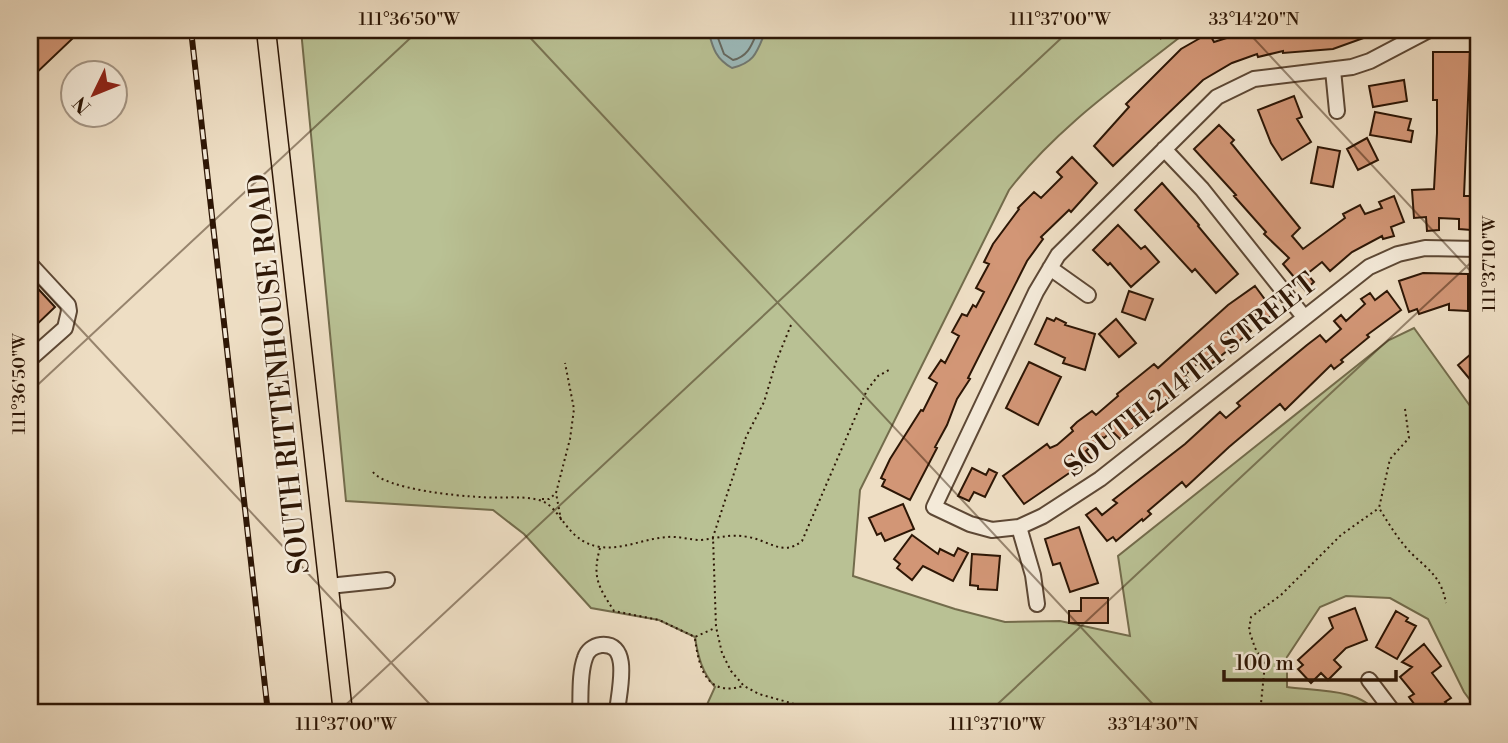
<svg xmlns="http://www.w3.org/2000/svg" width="1508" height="743" font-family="'Libre Bodoni',serif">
<rect width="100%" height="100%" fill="#eedec4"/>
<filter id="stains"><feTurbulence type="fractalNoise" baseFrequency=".00286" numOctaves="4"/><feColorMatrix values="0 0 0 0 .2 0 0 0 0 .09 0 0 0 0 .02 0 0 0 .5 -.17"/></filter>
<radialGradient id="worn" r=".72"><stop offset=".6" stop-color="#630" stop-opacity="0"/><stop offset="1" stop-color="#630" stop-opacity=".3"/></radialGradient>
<path fill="#b9c194" stroke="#736c4c" stroke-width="2" d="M301 30H1189C1126 80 1058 126 1009 190L860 490 853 576 955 609 1005 622 1060 621 1130 636 1118 556 1389 340 1414 328 1478 417V711L1464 692 1428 619 1390 598 1346 596 1320 607 1287 657V687C1314 691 1360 688 1377 713H707L705 709 715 687C702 672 698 657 695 637L659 620 591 608 524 534 493 510 346 501Z"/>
<path fill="#9cbbbc" stroke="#707973" stroke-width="2" d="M708 30H766C757 51 756 62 732 68 715 58 713 48 708 30Z"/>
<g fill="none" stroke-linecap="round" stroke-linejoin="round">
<path stroke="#646860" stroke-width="2" d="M715 30 724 54 733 60C749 56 752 44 758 30"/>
</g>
<path fill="#d29676" stroke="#2d1605" stroke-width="2" d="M30 30H64L72 39 30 79Z
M1235 30 1383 31 1333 49 1283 53V51L1258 57 1257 54 1232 63 1203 80 1113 166 1094 146 1129 107 1126 104 1181 49 1209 33 1214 42 1236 35Z
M1433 52H1470L1464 196H1471V230L1459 229V219L1439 218V230L1427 231 1426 217 1414 218 1412 190 1434 189 1437 133V100H1433Z
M1404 80 1407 101 1373 107 1369 86Z
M1294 96 1302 117 1297 119 1311 142 1282 160 1271 143 1258 110Z
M1375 112 1411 119 1408 130 1413 131 1411 142 1370 135Z
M1219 125 1234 140 1231 143 1300 228 1292 236 1303 249 1345 218 1343 214 1360 205 1365 214 1382 208 1379 202 1394 196 1404 222 1391 227 1394 236 1383 239 1382 236 1352 252 1330 271 1322 262 1307 274 1314 282 1305 290 1283 264 1289 258 1264 234 1266 232 1234 196 1236 195 1194 149Z
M1367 138 1378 160 1358 170 1347 149Z
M1318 147 1340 151 1333 187 1311 183Z
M1072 157 1097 183 1071 212 1069 210 1041 237 1043 239 1027 261 968 378 970 379 957 399 947 425 935 447 937 448 910 500 882 486 885 480 881 478 890 459 921 410 923 411 937 383 929 378 941 360 945 363 959 336 952 332 962 314 967 316 973 305 976 307 984 292 976 288 989 264 984 262 993 244 1019 209 1018 208 1034 192 1041 198 1062 177 1057 172Z
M1162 183 1199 225 1198 226 1238 274 1216 293 1195 269 1192 272 1135 210Z
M1118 225 1141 249 1145 246 1159 262 1131 287 1110 263 1108 265 1093 250Z
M1423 273 1468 274V311L1449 310V304L1419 314 1417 309 1409 312 1399 281Z
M30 280 55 307 30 331Z
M1255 286 1275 313 1265 320 1259 312 1244 324 1251 331 1239 341 1205 369 1199 362 1185 375 1190 381 1120 439 1112 431 1104 438 1102 437 1086 451 1092 459 1083 467 1081 465 1024 504 1003 476 1047 444 1050 448 1057 445 1073 431 1071 428 1077 422 1092 411 1096 415 1118 396 1117 394 1154 364 1158 368 1228 305Z
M1129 291 1153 299 1145 320 1122 312Z
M1387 291 1401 310 1367 335 1369 337 1341 360 1343 362 1334 369 1331 365 1285 410 1280 404 1229 447 1186 487 1182 482 1148 511 1151 514 1143 521 1142 519 1116 541 1113 537 1107 541 1086 515 1096 508 1102 515 1117 503 1113 500 1185 444 1220 412 1226 418 1240 406 1237 403 1307 345 1320 335 1326 342 1341 329 1334 321 1341 315 1346 321 1365 304 1361 299 1370 293 1375 300Z
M1047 318 1054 321 1056 318 1066 323 1065 325 1095 334 1085 370 1063 363 1065 358 1035 344Z
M1116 319 1136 343 1119 357 1099 334Z
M1478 348V389L1458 365Z
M1029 362 1061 377 1038 425 1006 408Z
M972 468 986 475 989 469 997 473 985 497 974 492 969 501 958 496Z
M903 504 914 529 885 541 881 533 877 535 869 518Z
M1079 527 1098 583 1070 592 1060 563 1053 565 1045 539Z
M912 535 938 554 940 549 954 556 958 548 968 553 953 581 923 566 912 580 897 568 900 564 894 559Z
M972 554 1000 556 997 590 978 589V586L970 585Z
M1081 598H1108V623H1069V611H1081Z
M1355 608 1367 640 1346 648 1334 660 1341 667 1328 680 1321 673 1311 683 1298 669 1303 665 1298 660 1333 628 1329 618Z
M1396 611 1408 618 1406 621 1416 626 1397 659 1376 647Z
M1424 644 1441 666 1432 673 1451 698 1445 702 1455 713H1421L1409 697 1414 694 1400 677 1412 667 1402 662Z"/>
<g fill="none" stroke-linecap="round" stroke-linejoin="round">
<g stroke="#5d4835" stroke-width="18">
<path id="minor" d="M1429 30 1370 61 1352 67 1254 79 1217 97 1058 255 1036 292 934 507 970 524 992 530 1019 527 1043 516 1100 479 1369 267 1398 254 1425 248 1478 249
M1333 70 1337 111
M1164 149 1202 189 1304 317
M30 264 68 305 69 311 65 328 30 359
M1050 268 1088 295
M1019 527 1033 575 1037 604
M329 586 387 580
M1369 680 1394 713
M580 713C581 697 579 674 585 658 587 651 593 646 601 645 633 642 618 694 617 713"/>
</g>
<g stroke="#2d1605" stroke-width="21">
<path id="major" d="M266 30 343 713"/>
</g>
<path stroke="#2d1605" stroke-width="2" stroke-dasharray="2 3.5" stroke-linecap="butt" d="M947 36 954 30
M1160 39 1170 30
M791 325 776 362 764 402 746 437 713 537 716 627 722 653 731 671 744 686 759 694 798 705 815 713
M1405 409 1409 438 1390 459 1379 508C1389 524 1399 541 1412 554 1430 571 1441 577 1446 603
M373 472C386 489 457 496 480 497 499 499 520 495 539 500 562 506 564 541 600 547 623 550 646 538 668 537 679 536 690 540 700 540 717 539 729 533 748 537 768 540 783 557 802 541L867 390 878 376 889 370
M542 499H549L555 494
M561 520 556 493 570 439 574 409 565 363
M600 548C592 577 598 586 614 611L659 620 695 637 715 628
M695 639C699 669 707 697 743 686
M1260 713 1265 664 1255 648 1249 630 1251 617 1281 595 1341 535 1379 508"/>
<use href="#minor" stroke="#f4ead9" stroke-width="14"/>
<use href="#major" stroke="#eedec4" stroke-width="18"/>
<g stroke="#2d1605" stroke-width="6">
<path id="rail" d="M191 30 268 713"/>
</g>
<use href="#rail" stroke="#f4ead9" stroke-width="3.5" stroke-dasharray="10" stroke-linecap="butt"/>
</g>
<path fill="none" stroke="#2d1605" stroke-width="2" stroke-opacity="0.45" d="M523 30 1161 713M1246 30 1478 279M30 275 438 713M30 392 419 30M337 713 1070 30M988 713 1478 256"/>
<g text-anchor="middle" stroke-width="5" stroke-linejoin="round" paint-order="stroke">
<g font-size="28" fill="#2d1605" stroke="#f4ead9">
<text transform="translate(278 374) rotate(-96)" y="10">SOUTH RITTENHOUSE ROAD</text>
<text transform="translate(1190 374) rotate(-38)" y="10">SOUTH 214TH STREET</text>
</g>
</g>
<rect width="1508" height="743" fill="none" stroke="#eedec4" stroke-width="77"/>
<g transform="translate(94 94) rotate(227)"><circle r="33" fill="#f4ead9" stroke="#a49584" stroke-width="2"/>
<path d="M0-5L12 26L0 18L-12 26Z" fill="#8f2418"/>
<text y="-10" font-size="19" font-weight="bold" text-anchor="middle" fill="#2d1605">N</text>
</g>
<path d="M1224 670v10h172v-10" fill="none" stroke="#2d1605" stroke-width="3.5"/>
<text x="1235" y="670" font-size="21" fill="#2d1605" stroke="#f4ead9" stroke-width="5" paint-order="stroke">100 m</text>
<rect x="38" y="38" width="1432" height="666" fill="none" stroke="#2d1605" stroke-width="2.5"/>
<g font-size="18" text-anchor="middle" fill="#2d1605">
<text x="409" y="25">111°36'50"W</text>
<text x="1060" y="25">111°37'00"W</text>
<text x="1254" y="25">33°14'20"N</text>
<text transform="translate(1489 264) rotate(-90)" y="6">111°37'10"W</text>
<text transform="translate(19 384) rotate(-90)" y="6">111°36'50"W</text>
<text x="346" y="730">111°37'00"W</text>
<text x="997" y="730">111°37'10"W</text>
<text x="1153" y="730">33°14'30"N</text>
</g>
<rect width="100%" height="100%" filter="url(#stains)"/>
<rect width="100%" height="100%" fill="url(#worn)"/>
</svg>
